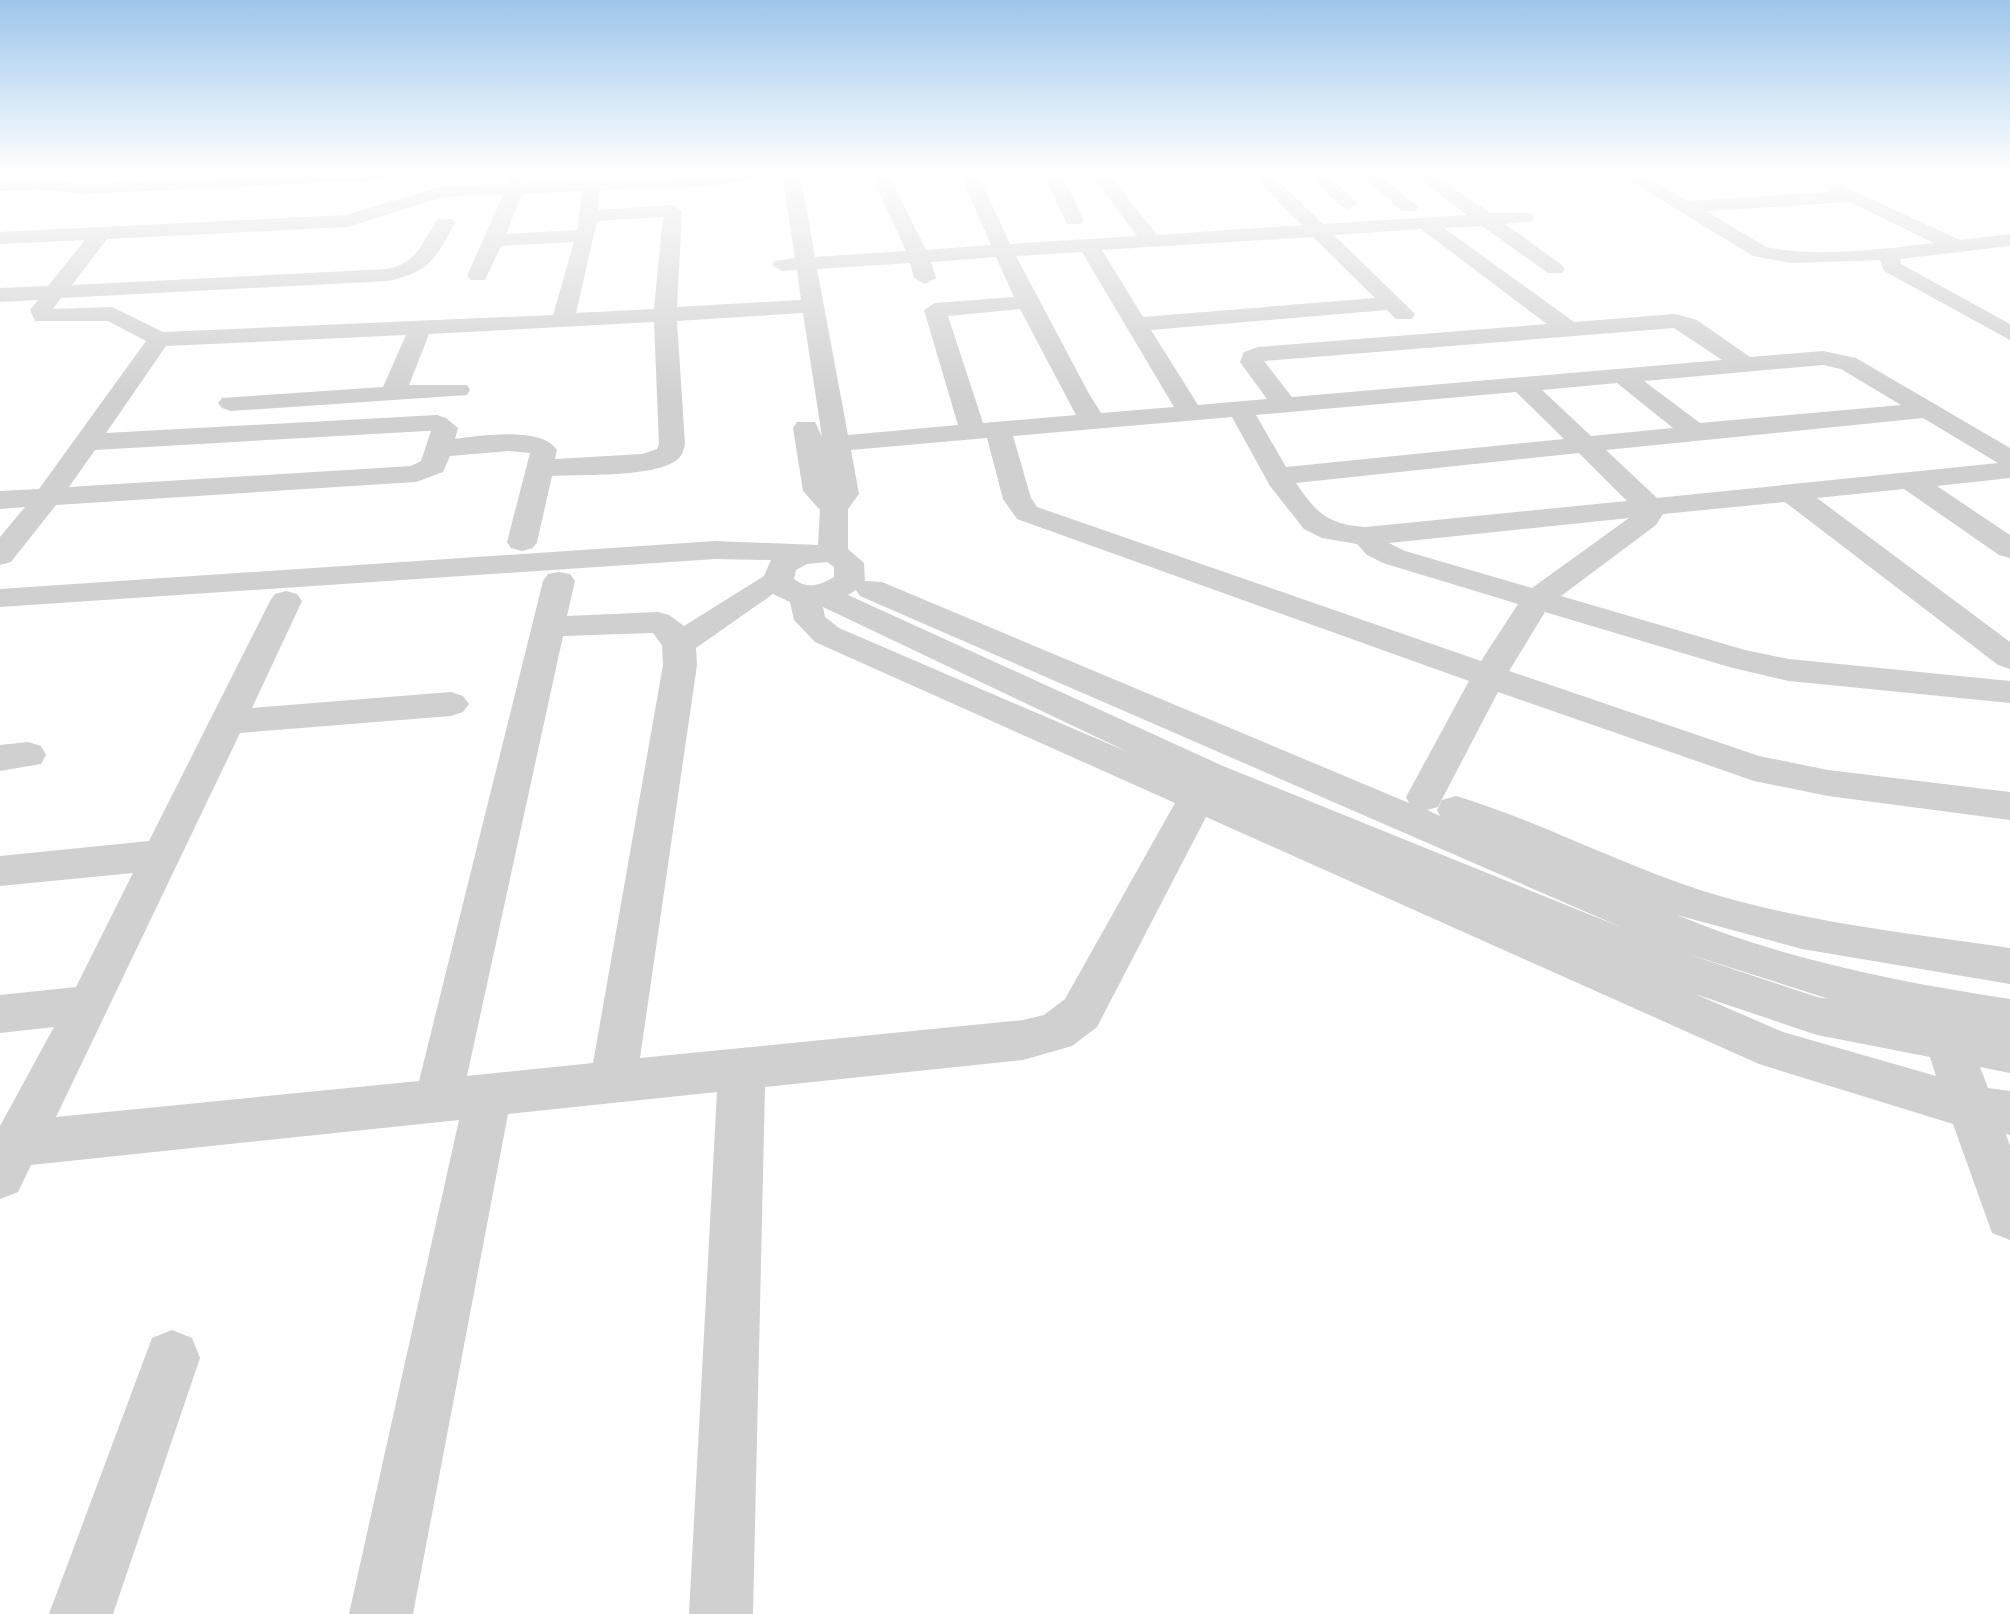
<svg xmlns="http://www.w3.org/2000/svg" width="2010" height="1614" font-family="'IBM Plex Sans',sans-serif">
<rect width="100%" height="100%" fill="#fff"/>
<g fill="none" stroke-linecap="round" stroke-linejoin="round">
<path fill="#d0d0d0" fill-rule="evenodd" d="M281 174 390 175 381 180 84 194 50 190 0 191V181L50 180 84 184Z
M512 174H530L526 183 762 174C748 189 627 189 600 190L598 210 673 205 682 211 677 307 801 300 797 270 782 271 772 265 775 261 795 258 782 174H800L815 257 906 251 876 185V174H894V185L926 250 991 245 960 174H978L1010 244 1137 236 1091 174H1109L1157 235 1302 225 1251 174H1271L1323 224 1467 215 1413 174H1434L1490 213H1531L1534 217 1531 221 1505 224 1562 265 1565 269 1562 273H1548L1482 226 1444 228 1574 322 1675 314 1697 320 1750 357 1823 351 1856 358 2010 448V478L1937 486 2010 535V558L1999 555 1904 489 1817 498 2010 642V669L1998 665 1785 502 1663 514 1656 525 1561 596 1745 650 1789 659 2010 681V703L1789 681 1729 667 1545 612 1509 671 1759 756 1828 770 2010 792V820L1828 796 1754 781 1498 692 1438 807 1427 810 1440 816 1437 810 1442 800 1456 796C1539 821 1617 863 1700 890 1801 922 1906 933 2010 948V984L1802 949 1677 915C1782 959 1898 982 2010 999V1073L1980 1067 1988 1088 2010 1091V1135L2006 1134 2010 1146V1240L1992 1233 1953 1124 1759 1064 1206 817 1097 1027 1072 1046 1023 1060 765 1087 753 1614H689L717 1092 508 1114 413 1614H349L459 1120 31 1165 18 1192 0 1199V1126L54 1027 0 1033V995L76 987 133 873 0 886V856L149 841 270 601 275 594 286 591 297 594 302 601 252 708 451 692 463 696 469 704 463 712 451 716 240 733 56 1117 419 1081 543 581 548 574 559 572 570 574 575 581 567 616 658 612 669 615 684 626 764 576 771 560 715 559 0 607V589L715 541 818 545 820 510 803 491 793 428 797 422H815L822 437 803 313 677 321 685 444C684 449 682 456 678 459 656 478 581 474 552 476L537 542 533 548 522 551 511 548 507 542 530 453 509 451 450 456 443 472 416 482 56 505 11 562 0 565V537L25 507 0 509V491L39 489 146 341 108 321H35L30 310 38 300 0 302V288L48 286 85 240 0 244V232L346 215 443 186 508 184ZM582 191 577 230 506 234 522 194ZM503 195 467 276 471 280H485L501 246 574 242 553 315 163 332 112 307 53 309 61 298 388 281C429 272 436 259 455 223L452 219H438C423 241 417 263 388 269L72 285 107 239 347 227 444 197ZM663 217 654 309 576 313 597 221ZM1421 229 1547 324 1258 347 1244 352 1240 362 1267 399 1198 405 1151 330 1387 310 1396 319H1412L1415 314 1334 235ZM1313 237 1375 298 1143 317 1102 250ZM1082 252 1174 407 1101 413 1088 392 1016 256ZM996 257 1014 297 935 303 924 310 958 425 848 435 817 269 910 263 914 278 925 284 936 278 931 262ZM1020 309 1076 415 983 423 948 316ZM654 322 659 444 657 449 642 454 555 459 557 450C541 426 480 436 455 439L458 428 446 418 437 415 106 433 166 346 406 335 383 387 222 398 218 403 222 408 231 411 467 395 470 390 467 385H409L429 334ZM1674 328 1722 360 1292 397 1264 361ZM1823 365 1841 369 1901 405 1700 423 1644 381ZM1617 383 1673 428 1591 436 1542 390ZM1516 392 1564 439 1286 467 1256 415ZM1232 417 1270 486 1304 529 1322 538 1357 544 1367 555 1383 563 1518 604 1481 661 1037 507 1031 498 1013 436ZM1923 418 1998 463 1657 498 1606 450ZM426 431H431L421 461 411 466 69 487 95 450ZM987 438 1003 499 1017 519 1469 681 1406 797 1409 803 882 582 865 581 864 563 848 549V509L859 494 851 450ZM1579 453 1627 501 1366 527C1329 525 1316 513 1296 483ZM1629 518 1532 588 1405 551 1389 543ZM827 562 834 567V577C820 585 808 590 794 579L796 570 807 564ZM856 590 860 596 1623 928 1223 766 848 595ZM773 594 790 602 794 620 815 642 1175 803 1065 999 1044 1015 1023 1020 640 1058 697 665 696 648ZM823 607 1130 753 839 628 825 617ZM653 633 662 645 663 665 593 1063 467 1076 563 636ZM1685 953 1829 999 1817 997ZM1695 994 1817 1035 1930 1057 1936 1076 1783 1032Z
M1043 174H1061L1084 220 1081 224H1067Z
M1306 174H1326L1358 203 1349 209 1342 207Z
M1359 174H1379L1418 207 1416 211H1402Z
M1619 174H1641L1688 201 1830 192 1823 186 1832 181 1960 240 2010 234V246L1900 259 1901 264 2010 324V340L1884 271 1880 260 1792 263 1753 256ZM1850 202 1934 243C1883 249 1817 258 1766 247L1706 211Z
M28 742 41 746 46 755 41 764 0 771V745Z
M172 1330 192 1338 200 1358 113 1614H49L152 1338Z"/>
</g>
<linearGradient id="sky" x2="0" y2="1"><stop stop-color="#9dc6eb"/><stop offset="0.43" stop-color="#fff"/><stop offset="1" stop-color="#fff" stop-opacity="0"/></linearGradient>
<rect width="2010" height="400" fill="url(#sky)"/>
</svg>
